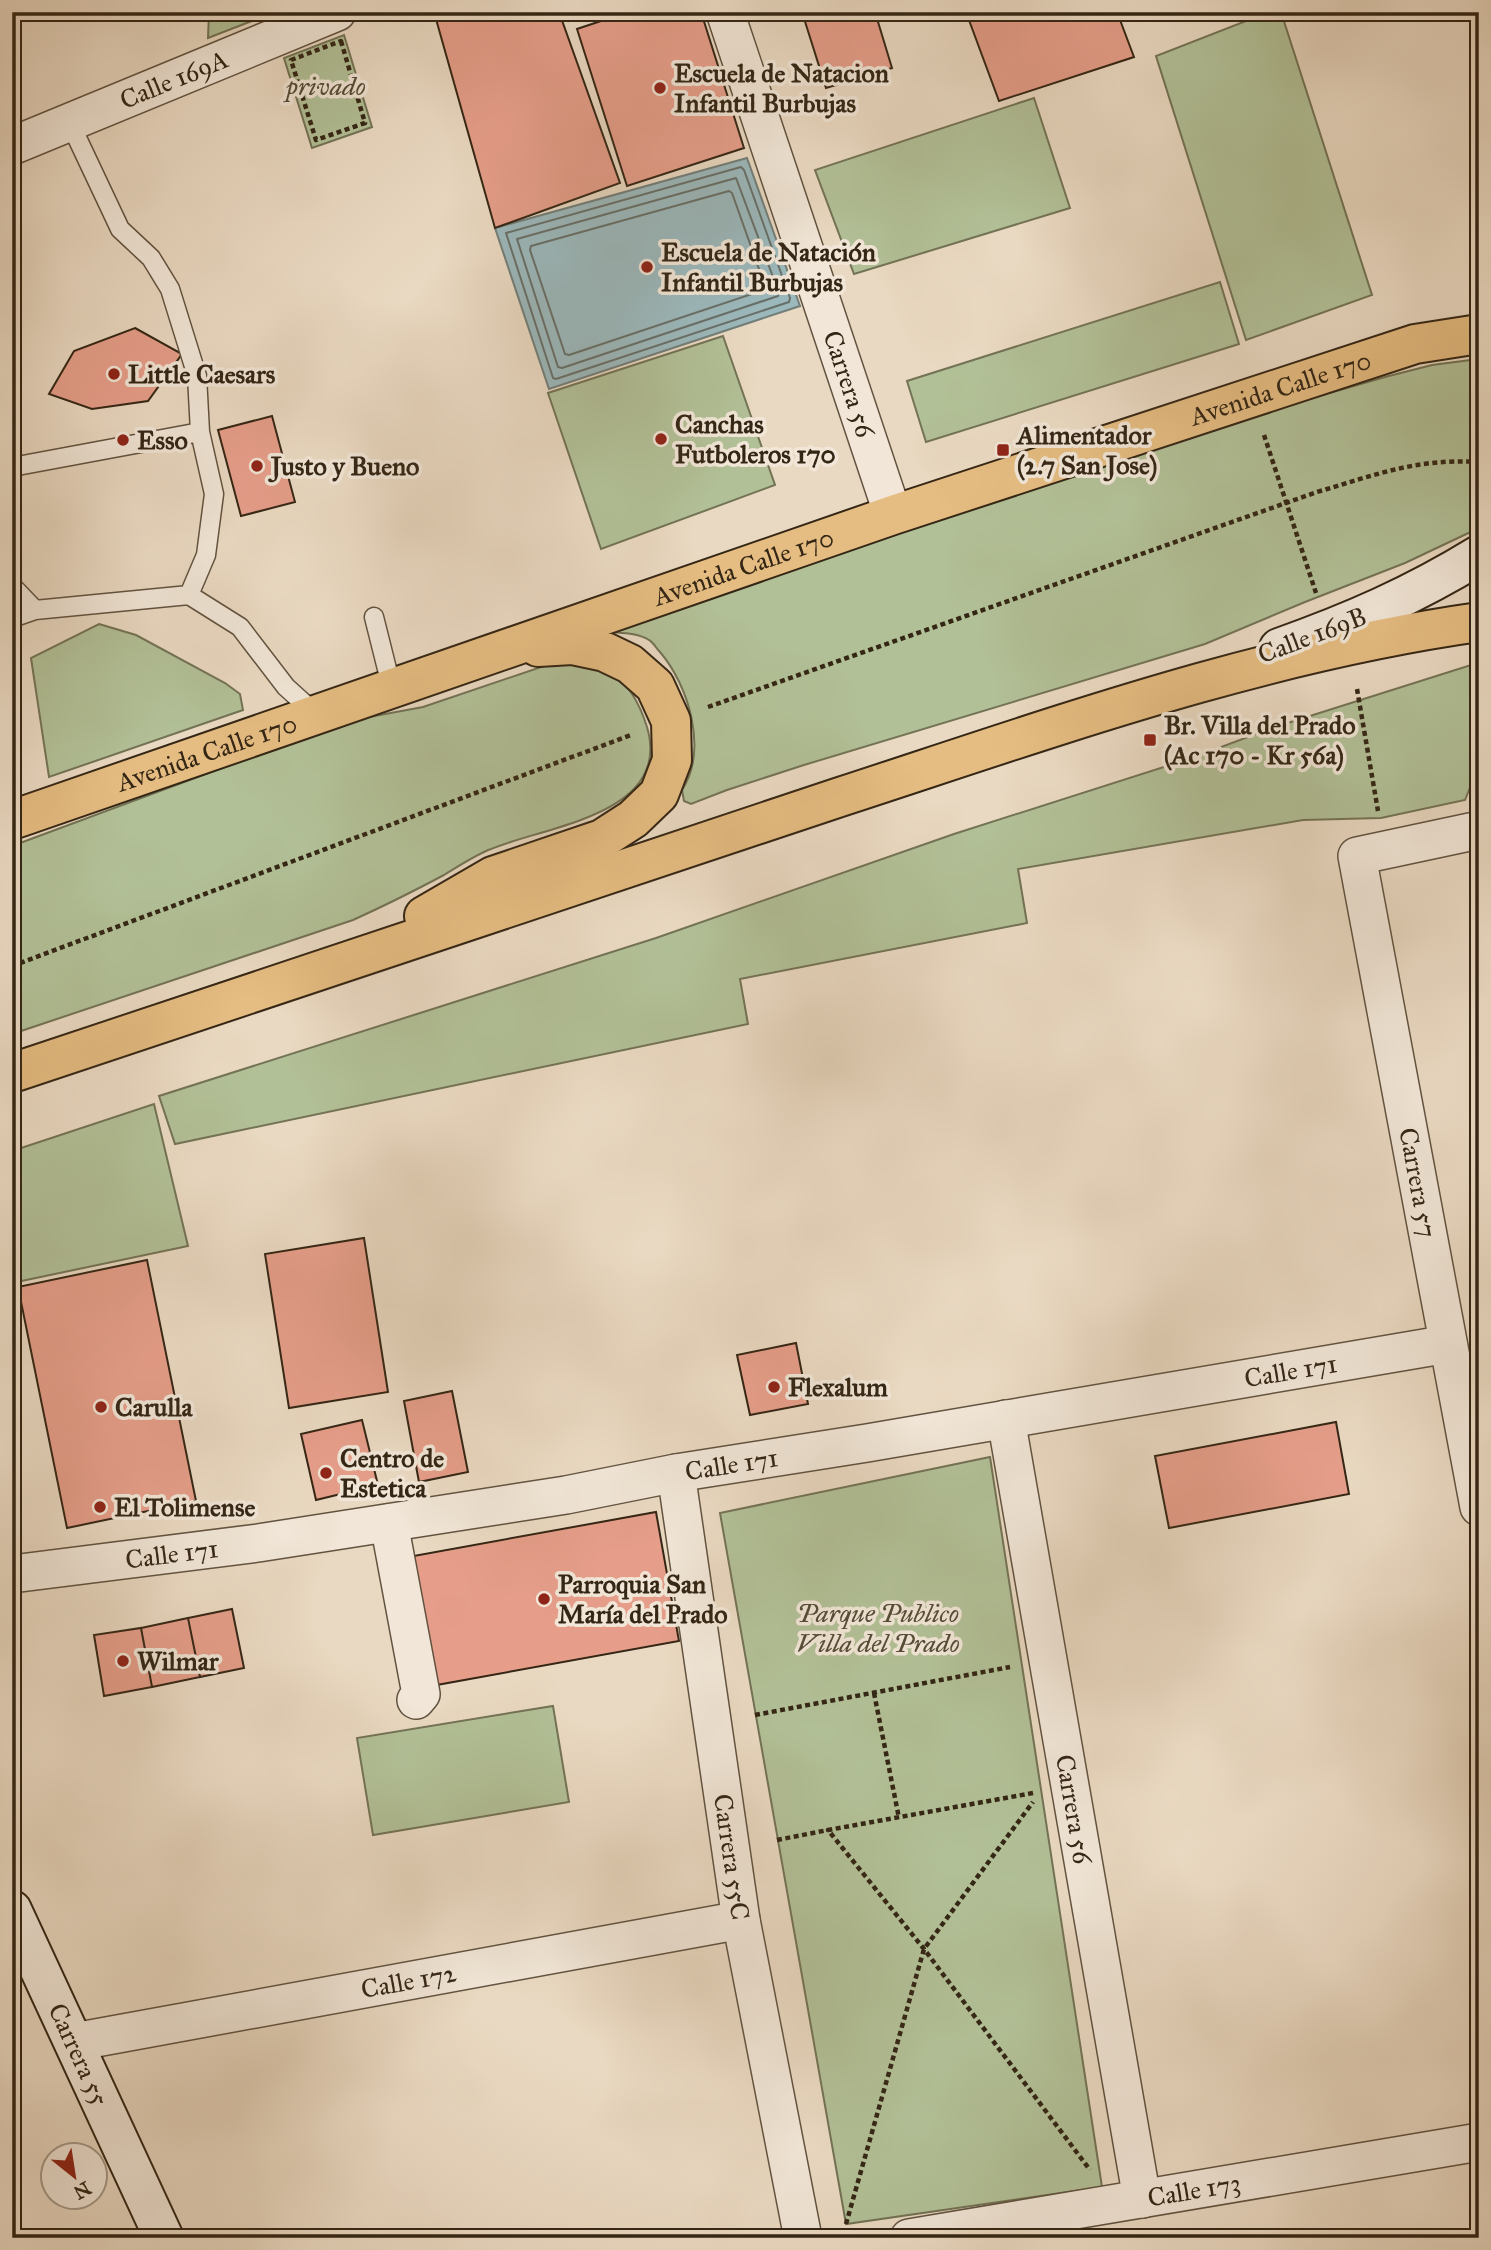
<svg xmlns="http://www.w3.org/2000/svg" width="1491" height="2250" font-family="'IM FELL Great Primer',serif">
<rect width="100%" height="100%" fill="#ead9c2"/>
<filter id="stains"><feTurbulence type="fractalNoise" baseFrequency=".00286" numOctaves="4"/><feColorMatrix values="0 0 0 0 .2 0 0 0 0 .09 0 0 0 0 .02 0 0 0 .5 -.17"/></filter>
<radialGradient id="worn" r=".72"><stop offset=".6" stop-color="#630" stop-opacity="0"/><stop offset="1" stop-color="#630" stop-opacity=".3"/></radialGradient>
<path fill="#b2c097" stroke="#737356" stroke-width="2" d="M209 12H275L208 38Z
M1269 12H1281L1372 295 1246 340 1156 56Z
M344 35 372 127 312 148 284 58Z
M1034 98 1070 208 854 274 815 170Z
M1220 282 1239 344 926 442 907 381Z
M723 336 775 485 601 549 548 393Z
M1479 359V528L1405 563 1305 602 1205 644 804 765 727 790 691 804 684 801 682 790C708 750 689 686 660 652 656 648 653 642 649 640 638 633 622 633 611 632L1057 478 1257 414 1385 377 1432 365Z
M99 624 136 635 225 683 240 694 243 710 49 777 31 658Z
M578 661C589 665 603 668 613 674 631 686 641 708 647 727 673 815 545 826 491 849 475 855 459 866 444 875 414 891 384 906 353 920L12 1034V846L319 732 369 717 423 707 550 664Z
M1471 665 1479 666V765L1465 800 1381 818 1303 820 1018 869 1027 923 740 979 748 1024 175 1144 159 1096 656 938 954 834 1192 758 1272 728Z
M154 1104 188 1246 12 1283V1151Z
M990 1457 1102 2187 846 2224 720 1513Z
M553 1706 569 1802 373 1835 357 1738Z"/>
<path fill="#9bb8bc" stroke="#727e79" stroke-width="2" d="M747 158 800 306 549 389 495 228Z"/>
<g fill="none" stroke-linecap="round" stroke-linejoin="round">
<path stroke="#686f68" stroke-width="2" d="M741 167 744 170 790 298 789 302 556 379 553 378 506 233Z
M736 178 779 293 778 296 562 368 558 367 517 239Z
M729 191 732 193 765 286 764 290 569 355 565 354 530 250 531 246Z"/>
</g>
<path fill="#e69e8a" stroke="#342615" stroke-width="2" d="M434 12H559L620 183 495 228Z
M566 12H595L569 21Z
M628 12H701L744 148 627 186 577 29Z
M802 12H875L892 68 826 88Z
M966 12H1117L1134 57 999 101Z
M135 328 182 354 148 401 92 409 49 394 74 351Z
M272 416 295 502 241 516 218 430Z
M364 1238 388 1392 289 1408 265 1254Z
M147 1260 196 1501 67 1528 18 1287Z
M796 1343 808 1404 750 1415 737 1355Z
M452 1391 468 1472 419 1482 404 1401Z
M362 1420 378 1485 316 1500 301 1434Z
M1336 1422 1349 1494 1169 1528 1155 1456Z
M656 1512 679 1641 431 1686 408 1557Z
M232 1609 244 1668 200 1677 188 1618Z
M188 1618 200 1677 152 1687 141 1628Z
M141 1628 152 1687 104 1696 94 1635Z"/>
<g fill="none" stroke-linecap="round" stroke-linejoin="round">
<g stroke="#625340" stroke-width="21">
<path id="lane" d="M70 123 120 229 151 258 170 289 197 376 200 432 214 494 206 555 189 595 240 627 286 687 317 715
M12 467 200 432
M12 586 35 610
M374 617 392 689
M12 618 35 610 189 595"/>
</g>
<g stroke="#625340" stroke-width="40">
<g id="street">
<path id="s1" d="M725 12 893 515"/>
<path id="s2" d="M12 146 337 12"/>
<path id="s3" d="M1479 830 1357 856 1479 1507"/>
<path id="s4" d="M1006 1419 1142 2199"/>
<path id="s5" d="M676 1473 741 1920 803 2238"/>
<path d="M389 1523 421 1694 416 1700"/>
<path id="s6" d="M12 1574 258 1543 566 1495 676 1473 867 1443 1448 1344"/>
<path id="s7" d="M74 2042 741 1920"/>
<path id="s8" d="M909 2238 1479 2142"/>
</g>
</g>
<g stroke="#342615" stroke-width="42">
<g id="secondary">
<path d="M1279 648C1352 622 1412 596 1479 555"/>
<path id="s9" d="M12 1910 164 2238"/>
</g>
</g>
<g stroke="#342615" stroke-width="42">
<g id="primary">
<path id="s10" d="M12 820 893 515 1415 344 1479 334"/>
<path d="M424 916 493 876 602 839 633 819 659 794 672 760 671 721 655 686 630 664 605 652 572 645 538 647"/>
<path d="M12 1073C287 979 563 887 840 797 1049 729 1259 653 1479 622"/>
</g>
</g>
<path stroke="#342615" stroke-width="4.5" stroke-dasharray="5 3.5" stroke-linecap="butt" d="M341 41 365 123 316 140 291 60Z
M1264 435 1316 593
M1357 689 1378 811
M708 707 1317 492C1375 475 1417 458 1479 462
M12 966 631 735
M874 1693 899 1818
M755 1715 1010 1667
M1033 1793 828 1830 924 1949 1090 2170
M777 1840 828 1830
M846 2224 924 1949 1033 1802"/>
<use href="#lane" stroke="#f1e6d7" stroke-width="18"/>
<use href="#street" stroke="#f1e6d7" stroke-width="37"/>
<use href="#secondary" stroke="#f1e6d7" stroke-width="38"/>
<use href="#primary" stroke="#e5bc81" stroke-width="38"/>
</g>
<g fill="#8f2418" stroke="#f1e6d7" stroke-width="2.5">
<circle cx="660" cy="88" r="7"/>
<circle cx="647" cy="267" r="7"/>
<circle cx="114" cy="374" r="7"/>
<circle cx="661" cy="439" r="7"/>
<circle cx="123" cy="440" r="7"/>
<rect x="996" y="443" width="14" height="14" rx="3.5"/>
<circle cx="257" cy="466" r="7"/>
<rect x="1143" y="733" width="14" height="14" rx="3.5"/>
<circle cx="774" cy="1387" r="7"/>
<circle cx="101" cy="1407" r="7"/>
<circle cx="326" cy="1473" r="7"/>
<circle cx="100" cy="1507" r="7"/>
<circle cx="544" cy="1599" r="7"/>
<circle cx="123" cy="1661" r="7"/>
</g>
<g text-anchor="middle" stroke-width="7" stroke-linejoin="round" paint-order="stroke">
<g font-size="26" font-weight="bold" fill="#342615" stroke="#f1e6d7" text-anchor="start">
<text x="674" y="82">Escuela de Natacion<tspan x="674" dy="30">Infantil Burbujas</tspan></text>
<text x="661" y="261">Escuela de Natación<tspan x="661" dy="30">Infantil Burbujas</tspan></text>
<text x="128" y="383">Little Caesars</text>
<text x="675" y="433">Canchas<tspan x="675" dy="30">Futboleros 170</tspan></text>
<text x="1017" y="444">Alimentador<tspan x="1017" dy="30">(2.7 San Jose)</tspan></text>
<text x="137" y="449">Esso</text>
<text x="271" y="475">Justo y Bueno</text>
<text x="1164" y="734">Br. Villa del Prado<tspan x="1164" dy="30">(Ac 170 - Kr 56a)</tspan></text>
<text x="788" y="1396">Flexalum</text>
<text x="115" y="1416">Carulla</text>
<text x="340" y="1467">Centro de<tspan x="340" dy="30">Estetica</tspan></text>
<text x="114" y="1516">El Tolimense</text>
<text x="558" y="1593">Parroquia San<tspan x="558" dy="30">María del Prado</tspan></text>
<text x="137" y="1670">Wilmar</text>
</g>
<g font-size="26" fill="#342615" stroke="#f1e6d7">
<text dy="9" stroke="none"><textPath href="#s2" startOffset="175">Calle 169A</textPath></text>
<text dy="9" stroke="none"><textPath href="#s1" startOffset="392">Carrera 56</textPath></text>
<text dy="9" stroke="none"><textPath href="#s10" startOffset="1340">Avenida Calle 170</textPath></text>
<text dy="9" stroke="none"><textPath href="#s10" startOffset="774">Avenida Calle 170</textPath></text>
<text transform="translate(1312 635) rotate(-21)" y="9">Calle 169B</text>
<text dy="9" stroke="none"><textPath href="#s10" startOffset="206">Avenida Calle 170</textPath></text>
<text dy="9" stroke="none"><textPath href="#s3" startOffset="457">Carrera 57</textPath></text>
<text dy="9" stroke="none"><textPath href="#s6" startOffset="1295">Calle 171</textPath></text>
<text dy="9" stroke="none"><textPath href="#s6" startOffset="728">Calle 171</textPath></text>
<text dy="9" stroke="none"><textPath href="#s6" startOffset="161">Calle 171</textPath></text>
<text dy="9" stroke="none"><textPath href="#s4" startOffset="396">Carrera 56</textPath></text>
<text dy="9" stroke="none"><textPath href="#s5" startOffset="388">Carrera 55C</textPath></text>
<text dy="9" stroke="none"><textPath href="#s7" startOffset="340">Calle 172</textPath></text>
<text dy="9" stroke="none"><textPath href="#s9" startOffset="159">Carrera 55</textPath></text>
<text dy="9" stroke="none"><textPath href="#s8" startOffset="289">Calle 173</textPath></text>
</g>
<g font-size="26" font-style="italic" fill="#544c36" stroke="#f1e6d7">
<text x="326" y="95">privado</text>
<text x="878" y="1622">Parque Publico<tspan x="878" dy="30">Villa del Prado</tspan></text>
</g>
</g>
<rect width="1491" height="2250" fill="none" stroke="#ead9c2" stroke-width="42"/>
<rect x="14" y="14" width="1463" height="2222" fill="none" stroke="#342615" stroke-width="3.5"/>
<rect x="21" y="21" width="1449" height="2208" fill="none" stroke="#342615" stroke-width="2"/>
<g transform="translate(74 2176) rotate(150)"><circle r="33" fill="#f1e6d7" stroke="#a59989" stroke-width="2"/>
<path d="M0-5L12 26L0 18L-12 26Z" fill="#8f2418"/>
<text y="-10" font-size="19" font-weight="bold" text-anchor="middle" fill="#342615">N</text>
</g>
<rect width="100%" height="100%" filter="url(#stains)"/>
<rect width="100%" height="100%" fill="url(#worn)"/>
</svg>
